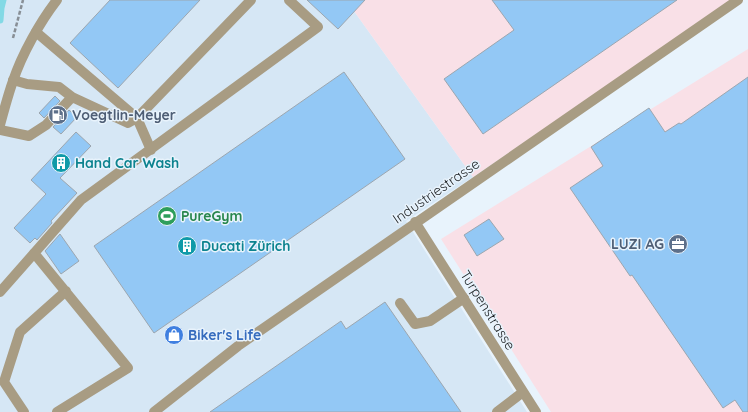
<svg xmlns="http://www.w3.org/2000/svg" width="748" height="412" font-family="Quicksand,sans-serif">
<rect width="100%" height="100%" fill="#e8f3fc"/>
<path fill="#d6e7f5" d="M0 0H346L473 177 406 221 527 412H0Z"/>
<path fill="#f9e0e7" d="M346 0H735L473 177Z
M748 49V412H551L441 239Z"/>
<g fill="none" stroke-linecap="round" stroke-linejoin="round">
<path stroke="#83d9e5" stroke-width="7" d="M0 20 1 8 3 0"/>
</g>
<path fill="#93c8f5" stroke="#9ca6af" d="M110 0H200L118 88 70 43Z
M307 0H365L338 29Z
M492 0H677L483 134 444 79 514 30Z
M344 72 405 159 154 333 94 246Z
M748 77V412H743L735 400 723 408 632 275 630 276 570 188 603 166 591 147 649 108 665 132 679 123 681 124Z
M55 96 60 101 44 118 39 113Z
M69 110 77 117 61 134 53 127Z
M76 132 91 146 60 178 77 193 51 221 52 223 37 240 35 238 30 243 14 228 46 194 31 180Z
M489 219 504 239 477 256 464 235Z
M60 234 79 261 61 274 45 251Z
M385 302 461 412H210L341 321 346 329Z"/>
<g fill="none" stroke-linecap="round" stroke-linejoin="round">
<path stroke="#888f96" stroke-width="2.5" stroke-dasharray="4 2" stroke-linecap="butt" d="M13 38 23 0"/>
<path stroke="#a89c83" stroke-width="10" d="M36 32 137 118 251 0
M72 97 128 123 137 118 151 150
M0 130 29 136 46 125 72 97 59 87 27 84 13 80
M34 253 128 368 57 412
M0 292 81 200 318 27 289 0
M400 303 415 324 430 321 464 298
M24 412 4 382 20 332 66 291"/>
<path stroke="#a89c83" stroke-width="10" d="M0 125C4 110 8 95 13 81 22 54 40 22 57 0
M415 222 536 412
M154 412 238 346 738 0
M497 412 523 392"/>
</g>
<defs>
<g id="fuel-disc" transform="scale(1)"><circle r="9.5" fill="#5c6f8a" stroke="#e8f3fc"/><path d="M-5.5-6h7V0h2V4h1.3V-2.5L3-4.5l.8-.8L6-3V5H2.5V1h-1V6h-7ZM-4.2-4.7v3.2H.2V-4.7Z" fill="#fff"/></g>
<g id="building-disc" transform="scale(1)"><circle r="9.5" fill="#0f9aa8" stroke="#e8f3fc"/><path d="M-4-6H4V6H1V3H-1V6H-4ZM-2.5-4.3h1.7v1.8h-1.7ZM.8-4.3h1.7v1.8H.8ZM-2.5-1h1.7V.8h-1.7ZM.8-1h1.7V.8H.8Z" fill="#fff"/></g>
<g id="stadium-disc" transform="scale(1)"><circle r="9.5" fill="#2e9e5b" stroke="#e8f3fc"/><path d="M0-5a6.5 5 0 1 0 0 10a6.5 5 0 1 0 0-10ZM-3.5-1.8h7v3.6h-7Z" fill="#fff"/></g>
<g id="office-disc" transform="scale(1)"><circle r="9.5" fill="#5c6f8a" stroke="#e8f3fc"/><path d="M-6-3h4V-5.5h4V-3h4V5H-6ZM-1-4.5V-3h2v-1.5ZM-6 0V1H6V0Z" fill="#fff"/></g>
<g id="shop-disc" transform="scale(1)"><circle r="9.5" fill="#3f7fe0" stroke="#e8f3fc"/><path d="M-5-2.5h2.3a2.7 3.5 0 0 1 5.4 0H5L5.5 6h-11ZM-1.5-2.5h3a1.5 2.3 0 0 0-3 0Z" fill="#fff"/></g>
</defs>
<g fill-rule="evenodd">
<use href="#fuel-disc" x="58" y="115"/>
<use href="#building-disc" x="61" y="163"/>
<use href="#stadium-disc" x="167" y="216"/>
<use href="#office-disc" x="678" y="244"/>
<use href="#building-disc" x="187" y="246"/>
<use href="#shop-disc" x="174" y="335"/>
</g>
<g text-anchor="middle" stroke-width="3" stroke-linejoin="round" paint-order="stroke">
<g font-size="14" font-weight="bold" fill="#4e5e75" stroke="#e8f3fc" text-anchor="start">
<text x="72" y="120">Voegtlin-Meyer</text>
<text x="664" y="249" text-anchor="end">LUZI AG</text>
</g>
<g font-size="14" font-weight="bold" fill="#0d838f" stroke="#e8f3fc" text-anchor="start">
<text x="75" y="168">Hand Car Wash</text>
<text x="201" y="251">Ducati Zürich</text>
</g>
<g font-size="14" fill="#1e2225" stroke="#e8f3fc">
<text transform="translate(436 191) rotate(-35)" y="5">Industriestrasse</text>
<text transform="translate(488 310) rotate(58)" y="5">Turpenstrasse</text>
</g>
<g font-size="14" font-weight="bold" fill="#27864d" stroke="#e8f3fc" text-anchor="start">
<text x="181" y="221">PureGym</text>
</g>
<g font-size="14" font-weight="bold" fill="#366cbe" stroke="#e8f3fc" text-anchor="start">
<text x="188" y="340">Biker's Life</text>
</g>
</g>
</svg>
